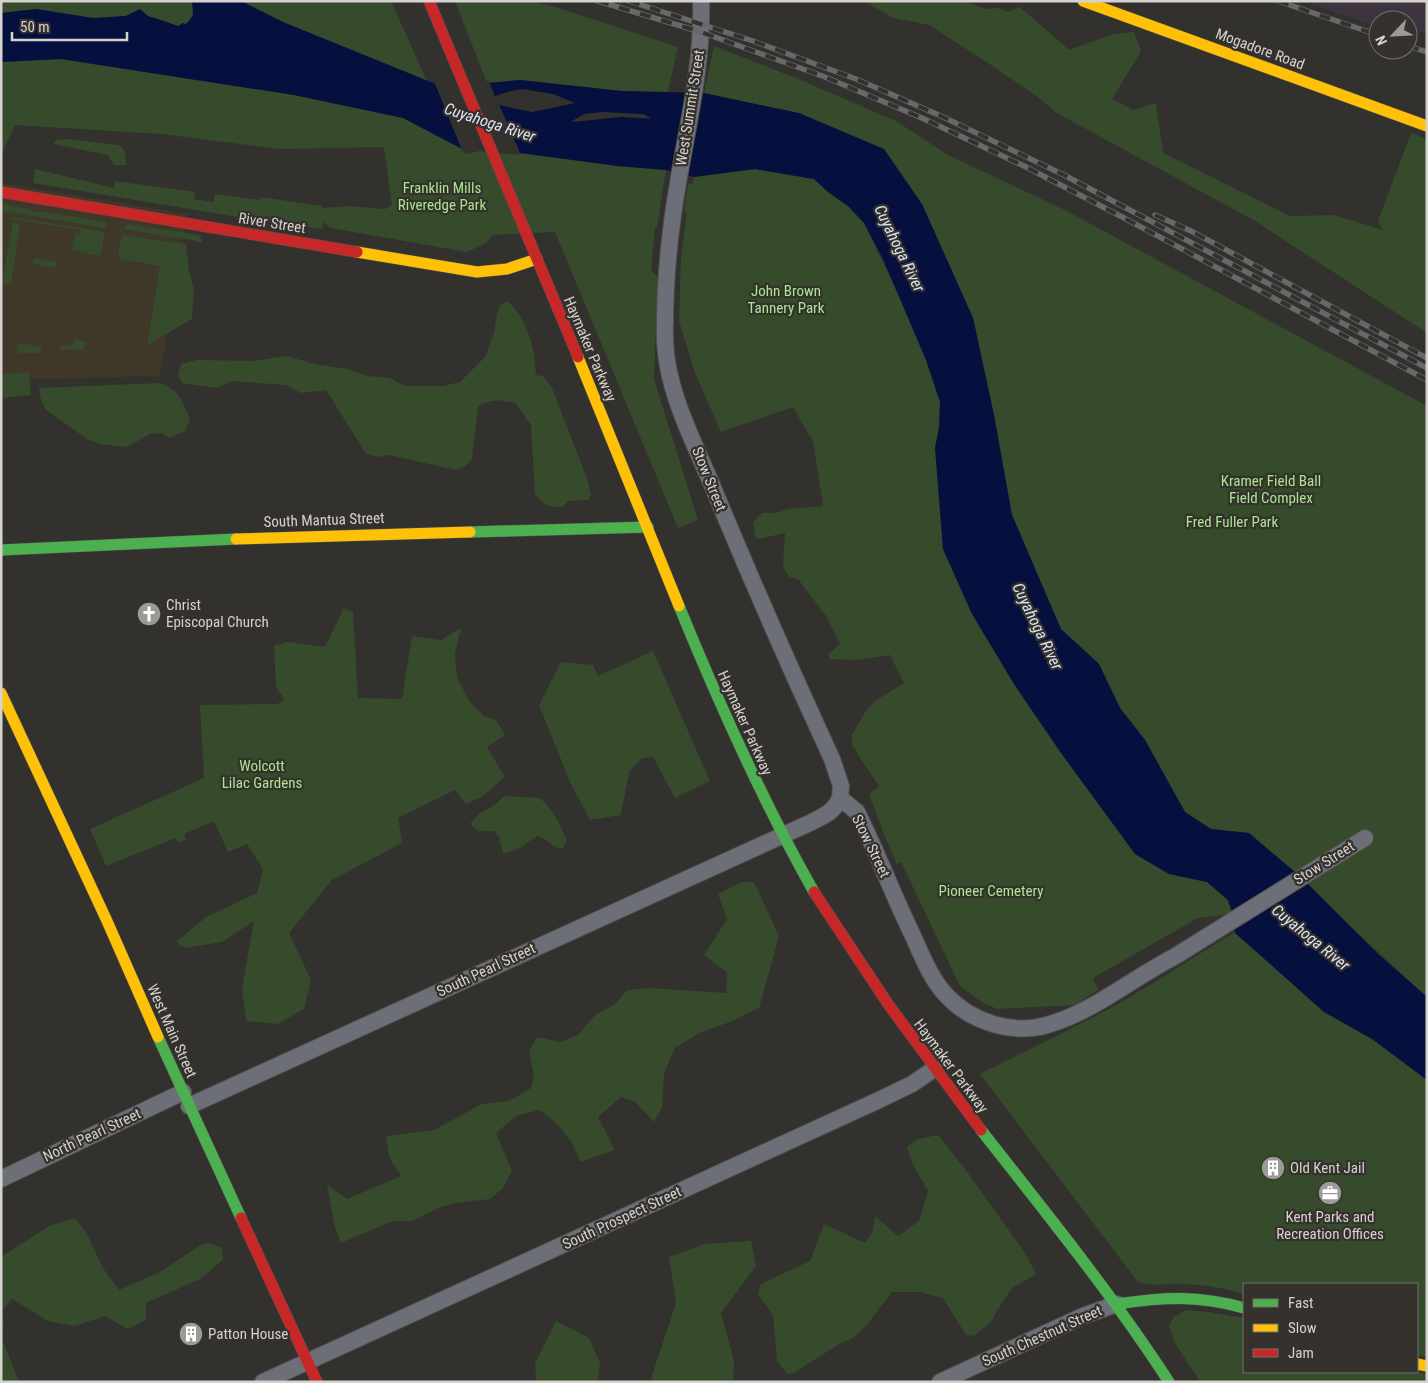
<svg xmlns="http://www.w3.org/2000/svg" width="1428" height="1383" font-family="'Roboto Condensed',sans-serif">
<rect width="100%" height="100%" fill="#33312e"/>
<path fill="#3f3728" d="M1 183 188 214 160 376 1 380Z"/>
<path fill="#3e3440" d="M1302 1H1427V33L1408 31V20H1378V27Z"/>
<path fill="#354b2b" d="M1 1H192C195 12 193 16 186 25L178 26 160 19 131 13 126 16 93 18 36 9 1 13Z
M241 1H391L427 81 283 22Z
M455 1H530L555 7 678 47 668 92 622 91 520 80 487 83Z
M863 1H962L987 9 999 8 1007 12 1020 7 1069 50 1113 34 1134 32 1141 51 1112 99 1133 110 1156 103 1163 153 1290 216 1334 215 1383 230 1378 221 1411 133 1427 139V333L1255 221 1055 112 1038 97 991 65 929 25 894 18Z
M714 46 796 78 896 121 948 155 1065 210 1427 406V997L1249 833 1211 829 1185 812 1145 740 1120 708 1099 664 1061 629 1012 515 994 415 973 318 922 204 704 93Z
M61 59 294 95 403 118 466 151 479 148 617 166 666 170 657 227H655L651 271 658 277 654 379 698 520 678 528 555 232 492 235 486 243 467 252 342 230 331 228 324 222 322 229 256 220 33 183 35 169 114 188 115 181 195 192 194 199 214 202 215 194 260 200 261 197 322 206V208L349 206 385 209 392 205 384 147 280 149 161 134 15 125 1 156V62Z
M68 139 119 145C127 150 125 157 126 165H114L108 155 53 144 56 140Z
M755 169 814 179 828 192 848 206 864 223 905 309 926 360 940 402 939 428 935 448 943 549 972 614 1014 684 1061 753 1135 854 1169 874 1207 882 1228 900 1232 914 1198 918 1093 978 1098 989 1076 1005 997 1009 980 1001 960 986 901 862 897 864 885 837 869 794 879 786 860 758 852 744V735L867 709 875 701 904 683 890 655 857 660 830 659 828 654 840 644 826 616 798 579 789 577 783 566 785 533 759 539 755 536 753 523 762 513H776L788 509 823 506 813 442 793 407 721 432 695 373 679 321 681 257 687 212H684L688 184H692L694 177Z
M1 204 30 209V211L40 212V211L106 222V228L1 211Z
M13 217 105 232 101 254 97 256 72 250 75 234 79 235 80 230 13 219Z
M13 221 20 225 11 284 2 283Z
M127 224 199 235 203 243 192 240 123 229Z
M122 235 186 244 189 270 194 290 192 319 147 345 160 266 121 259 118 255Z
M35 258 55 261 57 265 54 268 34 264 32 260Z
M508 302C528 319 535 350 536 375L543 376 552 388 588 481 591 495 588 500 568 501 563 507H553L544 504 535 494 531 425 515 403C501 400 490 398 478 407L472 459 465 466 456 470 389 455 378 457 366 454 326 390 301 393 286 385 231 381 217 388 182 383 178 374 181 364 197 360 253 361 287 356 314 364 348 369 367 376 390 378 404 386H443L460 382 485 357 494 333 497 313 501 304Z
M74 339 86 342 84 350H60L61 345H73Z
M20 343 41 347 42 350 40 353H19L16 350 18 345Z
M29 372 31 395 1 398V374Z
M161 383C180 392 182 400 190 419L185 431 169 438 161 433 150 434 127 447 100 444 87 439 45 409 41 400 39 388Z
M344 608 353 612 358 698 402 699 412 636 441 640 461 628 455 654 457 678 470 702 484 716 496 720 505 735 487 747 505 777 483 796 466 804 455 790 398 818 402 843 332 880 289 933 311 980 304 1009 278 1024 246 1021 242 988 254 921 222 942 185 948 176 942 206 917 257 893 263 869 247 844 228 852 214 821 184 834 186 840 178 843 176 838 106 866 90 829 204 778 200 705 277 704 285 700 276 687 274 646 288 642 325 647Z
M653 651 710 781 675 798 653 757 642 758 629 772 621 815 590 820 570 782 539 705 561 662 593 665 598 676Z
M504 796 540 798C555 812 559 822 567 840L563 849C551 847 549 840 538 836 524 843 520 852 503 853L499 837 494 831H478L470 824 479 814 496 804Z
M742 882H754L779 936 759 1008 730 1022 701 1032 675 1048 664 1073 662 1108 654 1122 635 1102 621 1097 598 1117 615 1150 580 1162C573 1140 558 1122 539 1110L516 1116 496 1133 512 1171 503 1188 490 1199 456 1203 441 1207 412 1221H392L341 1243 335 1227 327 1185 347 1199 401 1176 389 1157 386 1136 434 1130 482 1104 509 1101 531 1088 534 1076 529 1051 537 1037 560 1042 578 1035 595 1015 614 1005 627 990 649 988 726 993 727 973 704 955 727 919 718 894Z
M1235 932 1324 1012 1372 1039 1427 1080V1357L1417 1355V1284H1244V1294C1225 1288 1202 1284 1181 1284 1165 1283 1155 1287 1138 1282L980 1074C1022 1053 1065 1032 1107 1010 1151 986 1192 958 1235 932Z
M938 1135 965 1169 1025 1253 1036 1274 1012 1288 998 1309 991 1322 974 1336 966 1335 943 1298 919 1292H892L866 1326 853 1338 841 1343 792 1374H787L777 1361 773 1315 758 1294 761 1284 810 1261 824 1224 865 1243 873 1231 875 1216 898 1236 919 1221 928 1191 912 1163 907 1147 918 1139Z
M75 1218 86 1232 103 1268 119 1290 160 1272 202 1244 209 1243 222 1248 223 1260 200 1279 146 1303V1320L128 1329 105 1316 75 1326 48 1321 12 1299 2 1311 4 1323 2 1339 19 1382H1V1257L49 1226Z
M751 1241 756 1266 721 1313 734 1361 733 1382H653L651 1378 676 1303 669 1257 705 1244Z
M1186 1310 1209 1312 1244 1318V1372H1417L1427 1374V1382H1200L1175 1343 1169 1325 1174 1317Z
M556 1321 589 1338 600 1363 598 1382H536L535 1363Z"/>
<path fill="#06103f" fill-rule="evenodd" d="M192 1H241L283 22 443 87 520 80 622 91 704 93 799 113 884 149 922 204 973 318 994 415 1012 515 1061 629 1099 664 1120 708 1145 740 1185 812 1211 829 1249 833 1302 878 1377 953 1427 997V1080L1372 1039 1324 1012 1235 933V921L1228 900 1207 882 1169 874 1135 854 1061 753 1014 684 972 614 943 549 935 448 939 428 940 402 926 360 883 259 864 223 848 206 828 192 814 179 755 169 694 177 666 170 617 166 529 154 479 148 466 151 403 118 294 95 61 59 1 62V13L36 9 93 18 126 16 140 9 148 16 178 26 183 23 186 24 193 16ZM523 89 553 94 575 103 532 112 480 101 511 91ZM603 112 643 114 649 117 656 126 622 135 597 136 574 129 572 121 584 114Z"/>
<path fill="#33312e" d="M434 81 443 85 489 81 496 99 489 101 498 102 521 155 479 151 466 154 463 153Z"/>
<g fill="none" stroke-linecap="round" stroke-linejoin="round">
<path stroke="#06103f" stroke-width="28" d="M555 138 622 131 672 134"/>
<g stroke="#4f4e4c" stroke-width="18">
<path id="street" d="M701 1C703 63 688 123 678 183 669 235 664 289 665 342 667 391 693 440 712 485 750 577 790 668 832 759L841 786 840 798 857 812C877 852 893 895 913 936 922 956 931 979 946 995 971 1022 1012 1035 1047 1025 1093 1012 1131 979 1174 957L1365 838
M189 1106 812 822C825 815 834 812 840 798
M1 1179 183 1092
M263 1382 879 1100 912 1084 934 1069
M940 1382 1083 1316 1117 1304"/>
</g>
<g stroke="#4f4e4c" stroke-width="12">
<path id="fast" d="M470 532 648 527
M1 550 236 539
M679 606C719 704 762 800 814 892
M158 1037 241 1218
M981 1130C1046 1213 1112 1294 1169 1382
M1117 1304C1163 1297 1199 1295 1244 1308"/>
</g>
<g stroke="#4f4e4c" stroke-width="12">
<path id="slow" d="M1083 1 1427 126
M357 252 477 272 507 269 537 259
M578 357 679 606
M236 539 470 532
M1 693 107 921 158 1037
M1417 1364 1427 1366"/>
</g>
<g stroke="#4f4e4c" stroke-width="12">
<path id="jam" d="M429 1 578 357
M1 192 357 252
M814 892 888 1004 981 1130
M241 1218 317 1382"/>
</g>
<use href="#street" stroke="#6c6f77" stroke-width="16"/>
<use href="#fast" stroke="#4caf50" stroke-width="11"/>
<use href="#slow" stroke="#ffc107" stroke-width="11"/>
<use href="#jam" stroke="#c62828" stroke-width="11"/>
<g stroke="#67686a" stroke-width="5.5">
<path id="rail" d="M598 1 701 32 825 77 922 118 1024 166 1126 219 1427 380
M629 1 753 41 856 79 941 116 1064 175 1427 368
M1278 1 1378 35
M1408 46 1427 52
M1155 215 1191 231 1427 358"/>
</g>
<use href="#rail" stroke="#35312c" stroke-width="4" stroke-dasharray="11" stroke-linecap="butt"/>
</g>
<defs>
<g id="church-disc" transform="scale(1.25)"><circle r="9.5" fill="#9c9a97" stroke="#35312c"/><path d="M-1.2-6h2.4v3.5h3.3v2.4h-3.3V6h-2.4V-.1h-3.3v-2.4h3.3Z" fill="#fff"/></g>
<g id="building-disc" transform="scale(1.25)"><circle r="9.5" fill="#9c9a97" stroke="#35312c"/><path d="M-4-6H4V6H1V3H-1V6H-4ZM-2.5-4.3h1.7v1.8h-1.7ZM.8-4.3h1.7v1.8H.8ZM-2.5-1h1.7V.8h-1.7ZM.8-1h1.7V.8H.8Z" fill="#fff"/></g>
<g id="office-disc" transform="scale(1.25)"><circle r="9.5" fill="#9c9a97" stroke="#35312c"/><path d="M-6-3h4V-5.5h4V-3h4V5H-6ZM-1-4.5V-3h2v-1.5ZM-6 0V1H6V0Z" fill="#fff"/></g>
</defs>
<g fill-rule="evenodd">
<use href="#church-disc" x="149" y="614"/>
<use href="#building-disc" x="1273" y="1168"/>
<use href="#office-disc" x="1330" y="1193"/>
<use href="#building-disc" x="191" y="1334"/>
</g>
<g text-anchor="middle" stroke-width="4.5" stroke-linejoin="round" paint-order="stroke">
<g font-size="15" fill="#d5d2cf" stroke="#35312c">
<text transform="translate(1260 49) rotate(20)" y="5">Mogadore Road</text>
<text transform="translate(690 108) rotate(-81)" y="5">West Summit Street</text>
<text transform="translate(272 223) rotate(9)" y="5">River Street</text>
<text transform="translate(590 349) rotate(67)" y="5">Haymaker Parkway</text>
<text transform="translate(709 479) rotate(68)" y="5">Stow Street</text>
<text transform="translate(324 520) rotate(-2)" y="5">South Mantua Street</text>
<text transform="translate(745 723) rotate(66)" y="5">Haymaker Parkway</text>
<text transform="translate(871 846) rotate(64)" y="5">Stow Street</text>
<text transform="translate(1324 863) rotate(-32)" y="5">Stow Street</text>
<text transform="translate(486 970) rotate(-25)" y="5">South Pearl Street</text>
<text transform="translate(172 1031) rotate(66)" y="5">West Main Street</text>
<text transform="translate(951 1066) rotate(53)" y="5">Haymaker Parkway</text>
<text transform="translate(92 1135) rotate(-25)" y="5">North Pearl Street</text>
<text transform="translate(622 1218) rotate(-25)" y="5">South Prospect Street</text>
<text transform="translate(1042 1336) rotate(-24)" y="5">South Chestnut Street</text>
</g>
<g font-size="15" fill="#a8e690" stroke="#35312c">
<text x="442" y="193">Franklin Mills<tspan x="442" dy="17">Riveredge Park</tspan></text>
<text x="786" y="296">John Brown<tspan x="786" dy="17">Tannery Park</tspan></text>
<text x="1271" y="486">Kramer Field Ball<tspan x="1271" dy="17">Field Complex</tspan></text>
<text x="1232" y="527">Fred Fuller Park</text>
<text x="262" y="771">Wolcott<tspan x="262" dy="17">Lilac Gardens</tspan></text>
<text x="991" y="896">Pioneer Cemetery</text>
</g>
<g font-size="15" fill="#d5d2cf" stroke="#35312c" text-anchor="start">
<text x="166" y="610">Christ<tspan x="166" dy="17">Episcopal Church</tspan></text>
<text x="1290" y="1173">Old Kent Jail</text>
<text x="1330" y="1222" text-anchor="middle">Kent Parks and<tspan x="1330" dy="17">Recreation Offices</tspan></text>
<text x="208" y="1339">Patton House</text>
</g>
<g font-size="16" font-style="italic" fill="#dae3f4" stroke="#35312c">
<text transform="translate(490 122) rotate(18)" y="6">Cuyahoga River</text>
<text transform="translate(900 248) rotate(64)" y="6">Cuyahoga River</text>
<text transform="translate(1038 626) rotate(64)" y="6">Cuyahoga River</text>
<text transform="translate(1311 937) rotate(39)" y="6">Cuyahoga River</text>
</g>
</g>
<rect width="1428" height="1383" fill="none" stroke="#d5d2cf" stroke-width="5"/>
<rect x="1243" y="1283" width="175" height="90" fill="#35312c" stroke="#75716d"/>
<rect x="1253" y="1299" width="25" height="8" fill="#4caf50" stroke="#75716d"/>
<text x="1288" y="1308" font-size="15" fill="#d5d2cf">Fast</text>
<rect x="1253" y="1324" width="25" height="8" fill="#ffc107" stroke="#75716d"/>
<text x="1288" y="1333" font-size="15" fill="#d5d2cf">Slow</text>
<rect x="1253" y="1349" width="25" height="8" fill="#c62828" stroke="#75716d"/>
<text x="1288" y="1358" font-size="15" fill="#d5d2cf">Jam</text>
<g transform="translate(1393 35) rotate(245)"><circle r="24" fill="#35312c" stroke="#75716d"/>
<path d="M0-4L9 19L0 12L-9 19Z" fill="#9c9a97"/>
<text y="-8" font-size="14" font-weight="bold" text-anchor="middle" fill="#d5d2cf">N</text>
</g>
<path d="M12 32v8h115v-8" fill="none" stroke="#d5d2cf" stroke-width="2.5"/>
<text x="20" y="32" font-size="15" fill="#d5d2cf" stroke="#35312c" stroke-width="4" paint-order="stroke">50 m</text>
</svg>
